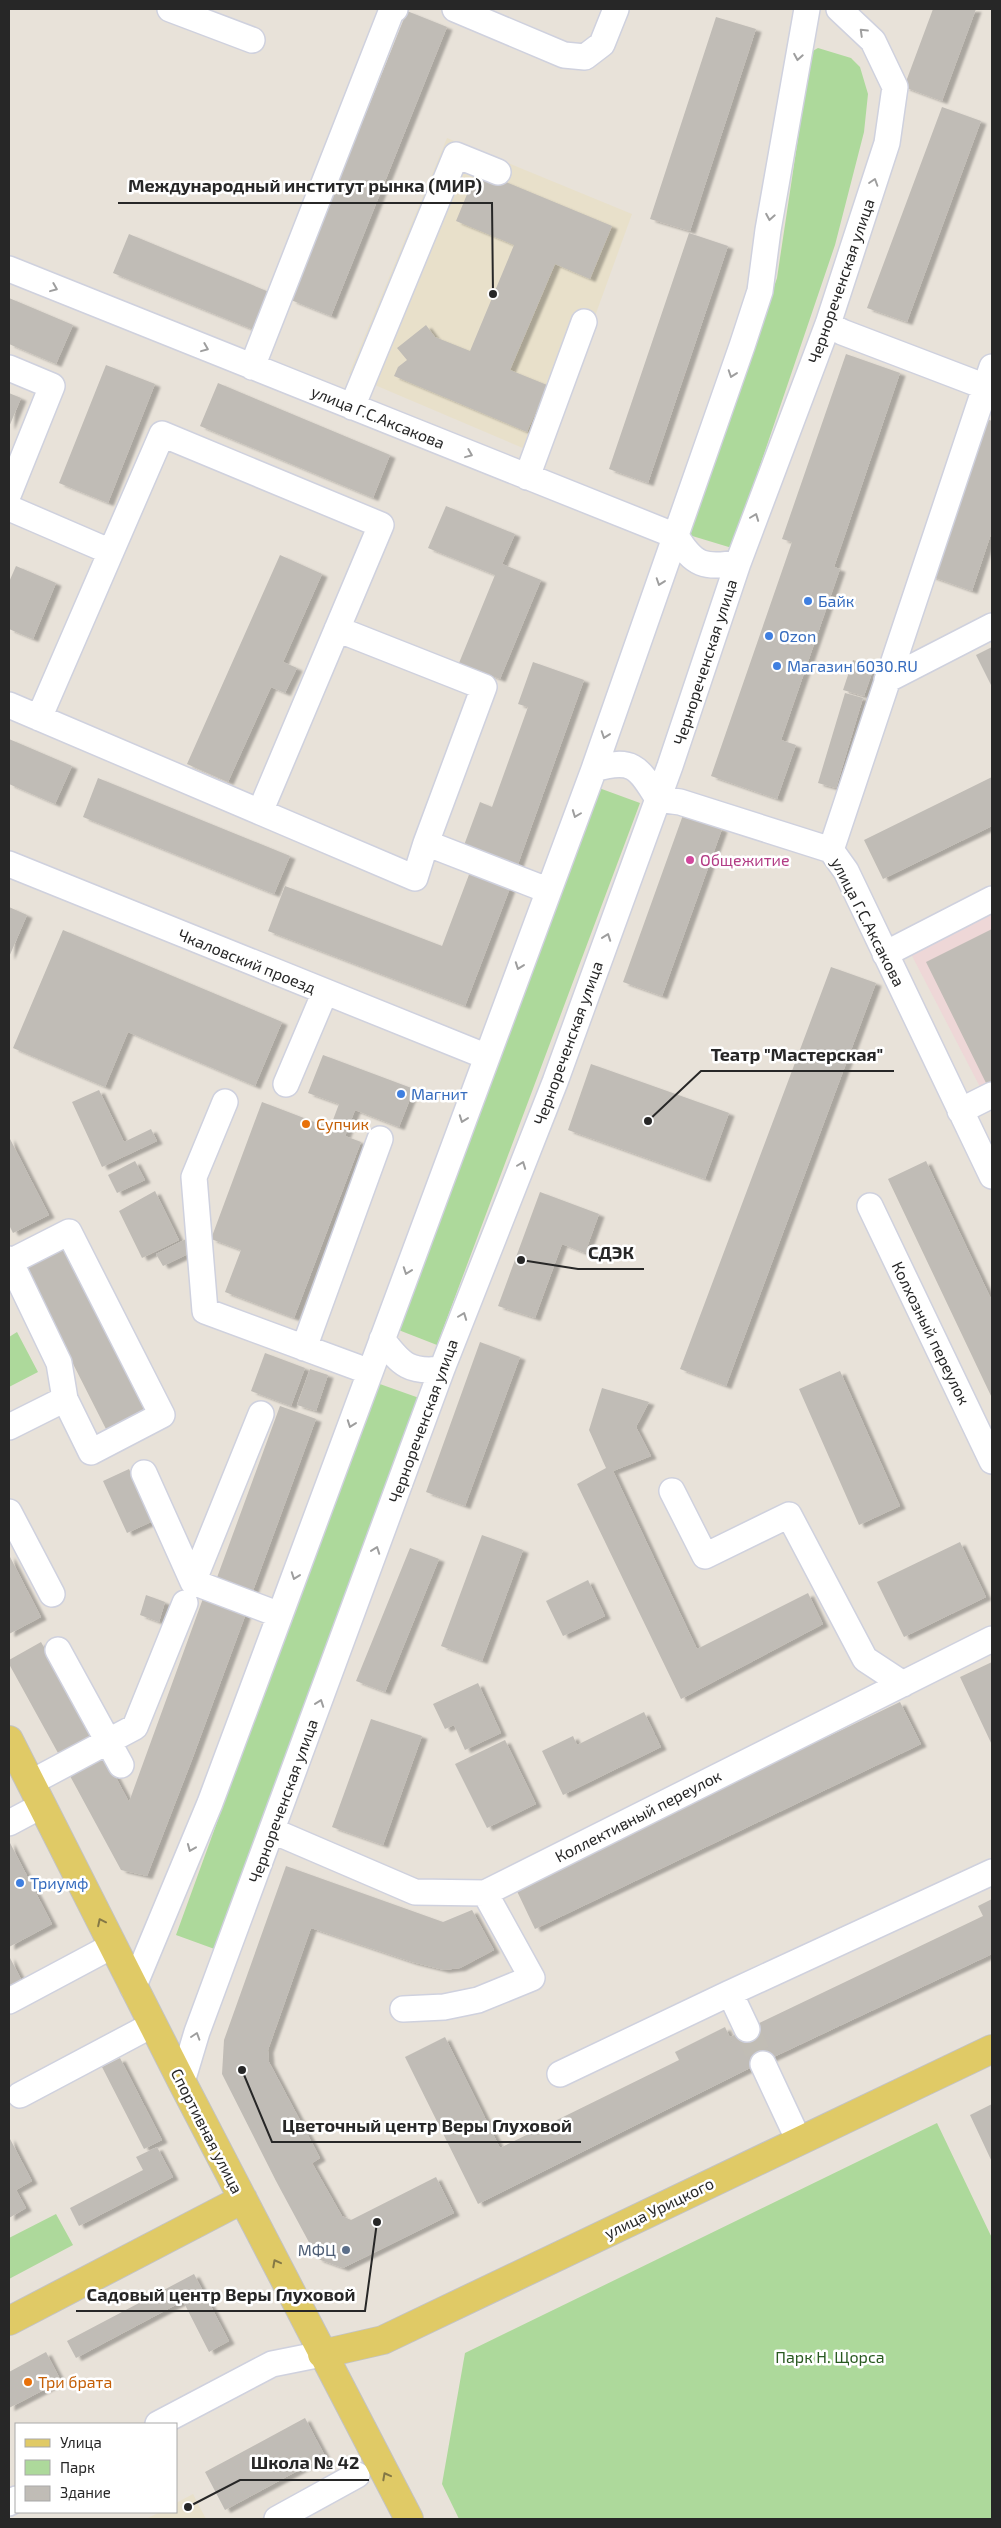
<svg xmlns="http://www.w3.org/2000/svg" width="1001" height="2528" font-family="'Exo 2',sans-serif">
<defs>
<filter id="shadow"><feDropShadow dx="5.5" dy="3" stdDeviation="1" flood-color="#0004"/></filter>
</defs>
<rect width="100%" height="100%" fill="#e8e2d9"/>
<path fill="#e8e0ca" d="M447 138 632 214 544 457 349 374Z
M193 2494 206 2519H146L160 2512H176V2503Z"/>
<path fill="#eed7d7" d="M992 910V1110L910 952Z"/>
<path fill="#add99b" d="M818 48 851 58 860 67 868 94 864 132 835 245 732 548 689 535 777 278 811 52Z
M599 788 640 803 437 1345 396 1329Z
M17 1332 38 1372 9 1387V1337Z
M377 1383 422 1399 220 1951 176 1935Z
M937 2123 992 2238V2519H459L442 2484 465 2353Z
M56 2214 73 2245 9 2279V2238Z"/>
<path fill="#c0bcb6" filter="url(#shadow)" d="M933 9H976L942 101 904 87Z
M407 11 447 27 331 316 291 300Z
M716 17 756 29 690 231 650 219Z
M942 107 981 121 907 322 867 308Z
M477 170 612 226 590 279 555 264 510 370 547 385 527 432 394 376 398 367 407 360 397 348 426 325 435 337 470 351 514 245 456 221Z
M689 233 728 246 648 483 609 469Z
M129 234 269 292 254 330 113 273Z
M9 298 73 325 56 364 9 344Z
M846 354 900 373 834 567 840 569 781 740 796 745 777 799 711 776 792 542 782 539Z
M106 365 155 384 108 503 59 483Z
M218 383 390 455 373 498 200 426Z
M9 393 21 398 9 427Z
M984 418 992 421V531L972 591 930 576Z
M446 506 515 534 502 564 541 580 500 679 459 663 495 575 428 548Z
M280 555 322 574 283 662 297 668 285 693 271 687 228 782 187 764Z
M16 566 56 583 33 639 9 629V582Z
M992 647V687L976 655Z
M853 660 874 667 864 696 843 690Z
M533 662 584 680 517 867 463 848 480 802 492 807 528 707 518 704Z
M845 693 863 698 836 788 818 783Z
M9 739 72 766 55 804 9 784Z
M992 777V826L883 879 864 840Z
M98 778 290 856 274 894 83 817Z
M683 815 722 829 662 996 623 982Z
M470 872 510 888 465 1006 268 931 285 886 442 946Z
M9 907 27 915 9 957Z
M992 929V1085L988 1087 926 962Z
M63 930 282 1022 255 1086 128 1032 105 1087 13 1048Z
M831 967 876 983 726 1386 680 1369Z
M323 1055 414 1089 399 1127 355 1110 345 1136 361 1142 294 1318 225 1292 241 1250 211 1239 262 1102 330 1128 339 1104 308 1093Z
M591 1064 729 1113 705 1179 568 1130Z
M99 1090 124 1142 151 1129 157 1141 102 1167 72 1102Z
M9 1137 49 1215 13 1233 9 1225Z
M135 1161 145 1180 117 1193 108 1175Z
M926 1161 992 1301V1398L888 1179Z
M155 1191 179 1240 142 1258 119 1211Z
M540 1192 599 1214 585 1253 562 1244 535 1318 498 1306Z
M186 1239 192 1252 163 1266 156 1254Z
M64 1247 146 1408 106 1429 24 1267Z
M480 1342 520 1357 465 1506 426 1492Z
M265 1353 305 1368 291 1406 251 1391Z
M310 1369 328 1375 316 1411 297 1405Z
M840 1371 900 1506 859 1525 799 1389Z
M602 1388 649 1402 636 1427 651 1456 613 1471 697 1649 808 1593 823 1624 681 1699 577 1484 606 1468 589 1430Z
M280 1406 316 1419 251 1596 215 1583Z
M129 1469 153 1521 127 1533 103 1481Z
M482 1535 523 1550 482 1661 441 1646Z
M960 1542 986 1597 904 1637 877 1582Z
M410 1548 439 1559 385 1692 356 1681Z
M9 1555 41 1617 9 1634Z
M588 1580 605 1616 563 1636 546 1601Z
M205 1593 248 1608 193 1757 176 1751 193 1757 147 1876 121 1870 70 1776 105 1757 129 1802Z
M146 1595 165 1602 159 1622 140 1615Z
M41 1642 92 1734 58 1753 9 1664V1660Z
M992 1662V1745L960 1677Z
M478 1683 501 1733 465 1750 454 1725 445 1729 433 1704Z
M900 1702 921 1744 535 1929 515 1887Z
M644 1712 661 1747 563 1795 542 1751 573 1736 577 1745Z
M371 1719 422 1736 383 1845 332 1827Z
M505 1740 536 1804 487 1828 455 1764Z
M9 1841 52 1924 9 1947Z
M286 1866 443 1922 472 1910 494 1950 460 1968 444 1970 412 1962 311 1928 268 2050 269 2062 320 2158 312 2163 342 2216 351 2220 436 2177 454 2213 343 2268 318 2259 276 2181 222 2074 224 2040Z
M992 1899V1954L746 2070 478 2204 405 2057 445 2037 500 2148 679 2060 675 2052 725 2027 732 2042 730 2037 983 1916 978 1906Z
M9 1956 23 1983 9 1990Z
M120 2058 162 2140 144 2149 102 2067Z
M992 2104V2162L970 2115Z
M9 2137 32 2181 16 2190 26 2208 9 2218Z
M157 2147 173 2177 79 2226 70 2208 143 2170 136 2157Z
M194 2274 229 2341 209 2352 183 2301 76 2358 67 2341Z
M46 2352 61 2381 9 2408V2372Z
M305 2418 325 2456 225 2510 205 2472Z"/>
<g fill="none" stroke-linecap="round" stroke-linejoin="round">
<path stroke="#c1bdb5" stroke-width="25" stroke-dasharray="25 12" stroke-linecap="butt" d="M747 2029 763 2064"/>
<g stroke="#cfd1de" stroke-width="28">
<path id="minor" d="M170 9 252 40
M455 9 564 55 585 57 602 44 616 9
M9 269 676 536C694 566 704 568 738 563
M828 324 842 332 986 387
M252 367 391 12 395 9
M9 368 52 386 9 493
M352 407 456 155 498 172
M527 477 584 322
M9 508 111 552
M337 629 484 687 426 843
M887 680 992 626
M9 705 415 878 426 843 547 890
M39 718 162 434 381 525 260 812
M594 769C632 758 638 766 658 799
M658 799 680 802 831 850 846 871 992 1176
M831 850 992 367
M9 864 485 1056
M885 954 992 899
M286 1084 325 992
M225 1102 194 1177 205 1311 370 1372
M960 1111 992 1095
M870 1206 992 1461
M9 1259 59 1363 65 1399 91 1452 162 1415 69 1232 10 1262
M382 1339C401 1365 410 1373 442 1369
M304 1348 380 1139
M9 1427 65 1399
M144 1473 193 1582 280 1615
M672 1491 705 1556 789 1515 865 1659 903 1684
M9 1512 52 1594
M193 1582 261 1414
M58 1650 121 1765
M30 1783 135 1727 185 1603
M9 1823 41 1806
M273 1831 415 1892 485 1893 992 1639
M133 1988 210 1803 280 1615 594 769 742 346 760 291 768 230 807 9
M9 2001 112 1946
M403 2009 444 2007 478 2000 532 1978 485 1893
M747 2029 730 1993 992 1872
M763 2064 799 2141
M560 2074 730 1993
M182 2082 197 2032 442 1369 555 1082 670 766 738 563 828 324 887 143 895 87 873 41 839 9
M20 2095 152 2025
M158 2424 272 2364 322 2354
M9 2503 16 2499
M277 2519 357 2475"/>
</g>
<g stroke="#c3c3c3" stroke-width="30">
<path id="major" d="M9 1740 182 2082 409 2519
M9 2321 243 2199
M322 2354 383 2340 992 2049"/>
</g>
<use href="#minor" stroke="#fff" stroke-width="25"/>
<use href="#major" stroke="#e0ca66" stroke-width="28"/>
</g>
<defs><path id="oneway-chevron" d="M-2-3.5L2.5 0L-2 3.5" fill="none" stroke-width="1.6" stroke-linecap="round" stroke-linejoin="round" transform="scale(1.25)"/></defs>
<g stroke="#9e9e9e">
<use href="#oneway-chevron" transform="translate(863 32) rotate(-136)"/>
<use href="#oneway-chevron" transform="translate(798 57) rotate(100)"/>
<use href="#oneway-chevron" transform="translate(874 182) rotate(-72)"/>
<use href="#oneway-chevron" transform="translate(770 217) rotate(100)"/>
<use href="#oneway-chevron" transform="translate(54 288) rotate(22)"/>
<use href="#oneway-chevron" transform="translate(205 348) rotate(22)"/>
<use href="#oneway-chevron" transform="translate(732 374) rotate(109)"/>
<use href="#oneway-chevron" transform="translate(469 454) rotate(22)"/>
<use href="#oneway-chevron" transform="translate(755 517) rotate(-69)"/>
<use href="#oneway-chevron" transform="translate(660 582) rotate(109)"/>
<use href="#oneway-chevron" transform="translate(605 735) rotate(109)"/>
<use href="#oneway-chevron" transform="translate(576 814) rotate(111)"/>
<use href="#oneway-chevron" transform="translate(607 937) rotate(-70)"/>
<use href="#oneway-chevron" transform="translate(519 966) rotate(110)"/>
<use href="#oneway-chevron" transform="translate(463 1119) rotate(110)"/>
<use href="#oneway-chevron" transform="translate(522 1165) rotate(-69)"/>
<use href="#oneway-chevron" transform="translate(407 1271) rotate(110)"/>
<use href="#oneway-chevron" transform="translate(463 1316) rotate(-69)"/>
<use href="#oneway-chevron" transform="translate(351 1424) rotate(110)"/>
<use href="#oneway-chevron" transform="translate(376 1550) rotate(-70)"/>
<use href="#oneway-chevron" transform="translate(295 1576) rotate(110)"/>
<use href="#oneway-chevron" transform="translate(320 1703) rotate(-70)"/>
<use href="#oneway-chevron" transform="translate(191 1848) rotate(112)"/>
<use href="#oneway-chevron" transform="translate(196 2036) rotate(-72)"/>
</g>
<g stroke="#847846">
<use href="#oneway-chevron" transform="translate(101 1922) rotate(-116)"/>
<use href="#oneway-chevron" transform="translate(276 2263) rotate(-118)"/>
<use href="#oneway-chevron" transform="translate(386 2476) rotate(-118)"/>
</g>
<g fill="#3f7fe0" stroke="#fff" stroke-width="2">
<circle cx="808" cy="601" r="5"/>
<circle cx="769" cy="636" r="5"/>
<circle cx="777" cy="666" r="5"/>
<circle cx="401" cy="1094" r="5"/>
<circle cx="20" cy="1883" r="5"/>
</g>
<circle fill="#d1479c" stroke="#fff" stroke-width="2" cx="690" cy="860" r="5"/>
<g fill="#e8710a" stroke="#fff" stroke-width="2">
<circle cx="306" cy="1124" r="5"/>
<circle cx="28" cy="2382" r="5"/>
</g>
<circle fill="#5c6f8a" stroke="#fff" stroke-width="2" cx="346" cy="2250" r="5"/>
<g text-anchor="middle" stroke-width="5" stroke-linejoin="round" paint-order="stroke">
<g font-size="16" fill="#272727" stroke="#fff">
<text transform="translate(841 281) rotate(-71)" y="6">Чернореченская улица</text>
<text transform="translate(378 417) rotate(22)" y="6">улица Г.С.Аксакова</text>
<text transform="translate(705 662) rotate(-72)" y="6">Чернореченская улица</text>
<text transform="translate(868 922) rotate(63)" y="6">улица Г.С.Аксакова</text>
<text transform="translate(247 961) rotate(22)" y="6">Чкаловский проезд</text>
<text transform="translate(568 1043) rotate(-70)" y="6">Чернореченская улица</text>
<text transform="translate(931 1333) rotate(64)" y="6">Колхозный переулок</text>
<text transform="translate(423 1421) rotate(-70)" y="6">Чернореченская улица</text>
<text transform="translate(283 1801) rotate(-70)" y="6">Чернореченская улица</text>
<text transform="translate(638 1816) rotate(-27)" y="6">Коллективный переулок</text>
<text transform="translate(207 2131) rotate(63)" y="6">Спортивная улица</text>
<text transform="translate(659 2208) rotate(-26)" y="6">улица Урицкого</text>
</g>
<g font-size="16" fill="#366cbe" stroke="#fff" text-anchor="start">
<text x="818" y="607">Байк</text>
<text x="779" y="642">Ozon</text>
<text x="787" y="672">Магазин 6030.RU</text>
<text x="411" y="1100">Магнит</text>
<text x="30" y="1889">Триумф</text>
</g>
<g font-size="16" fill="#b23c85" stroke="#fff" text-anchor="start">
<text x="700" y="866">Общежитие</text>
</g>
<g font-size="16" fill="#c56008" stroke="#fff" text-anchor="start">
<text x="316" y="1130">Супчик</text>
<text x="38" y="2388">Три брата</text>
</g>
<g font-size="16" fill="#4e5e75" stroke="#fff" text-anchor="end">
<text x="336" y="2256">МФЦ</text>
</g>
<g font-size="16" fill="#295a20" stroke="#fff">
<text x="830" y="2363">Парк Н. Щорса</text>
</g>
</g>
<path fill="none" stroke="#272727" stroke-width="2" d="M493 294L492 203H118M648 1121L701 1071H894M521 1260L578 1269H644M242 2070L272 2142H581M377 2222L365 2311H76M188 2507L240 2480H369"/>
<g fill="#272727" stroke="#fff" stroke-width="2">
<circle cx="493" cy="294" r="5"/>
<circle cx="648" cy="1121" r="5"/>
<circle cx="521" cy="1260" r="5"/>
<circle cx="242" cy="2070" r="5"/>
<circle cx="377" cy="2222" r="5"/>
<circle cx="188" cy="2507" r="5"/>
</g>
<g font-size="18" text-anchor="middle" font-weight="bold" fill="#272727" stroke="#fff" stroke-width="5" stroke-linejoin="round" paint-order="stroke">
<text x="305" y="192">Международный институт рынка (МИР)</text>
<text x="797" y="1061">Театр "Мастерская"</text>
<text x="611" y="1259">СДЭК</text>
<text x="427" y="2132">Цветочный центр Веры Глуховой</text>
<text x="221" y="2301">Садовый центр Веры Глуховой</text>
<text x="305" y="2469">Школа № 42</text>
</g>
<rect width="1001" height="2528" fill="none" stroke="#272727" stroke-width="20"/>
<rect x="15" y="2423" width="162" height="90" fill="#ffffff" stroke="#a9a9a9"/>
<rect x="25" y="2439" width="25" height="8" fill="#e0ca66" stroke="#a9a9a9"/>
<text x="60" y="2448" font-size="15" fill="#272727">Улица</text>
<rect x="25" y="2460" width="25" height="15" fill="#add99b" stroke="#a9a9a9"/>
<text x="60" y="2473" font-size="15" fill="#272727">Парк</text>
<rect x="25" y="2486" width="25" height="15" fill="#c0bcb6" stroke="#a9a9a9"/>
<text x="60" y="2498" font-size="15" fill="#272727">Здание</text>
</svg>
